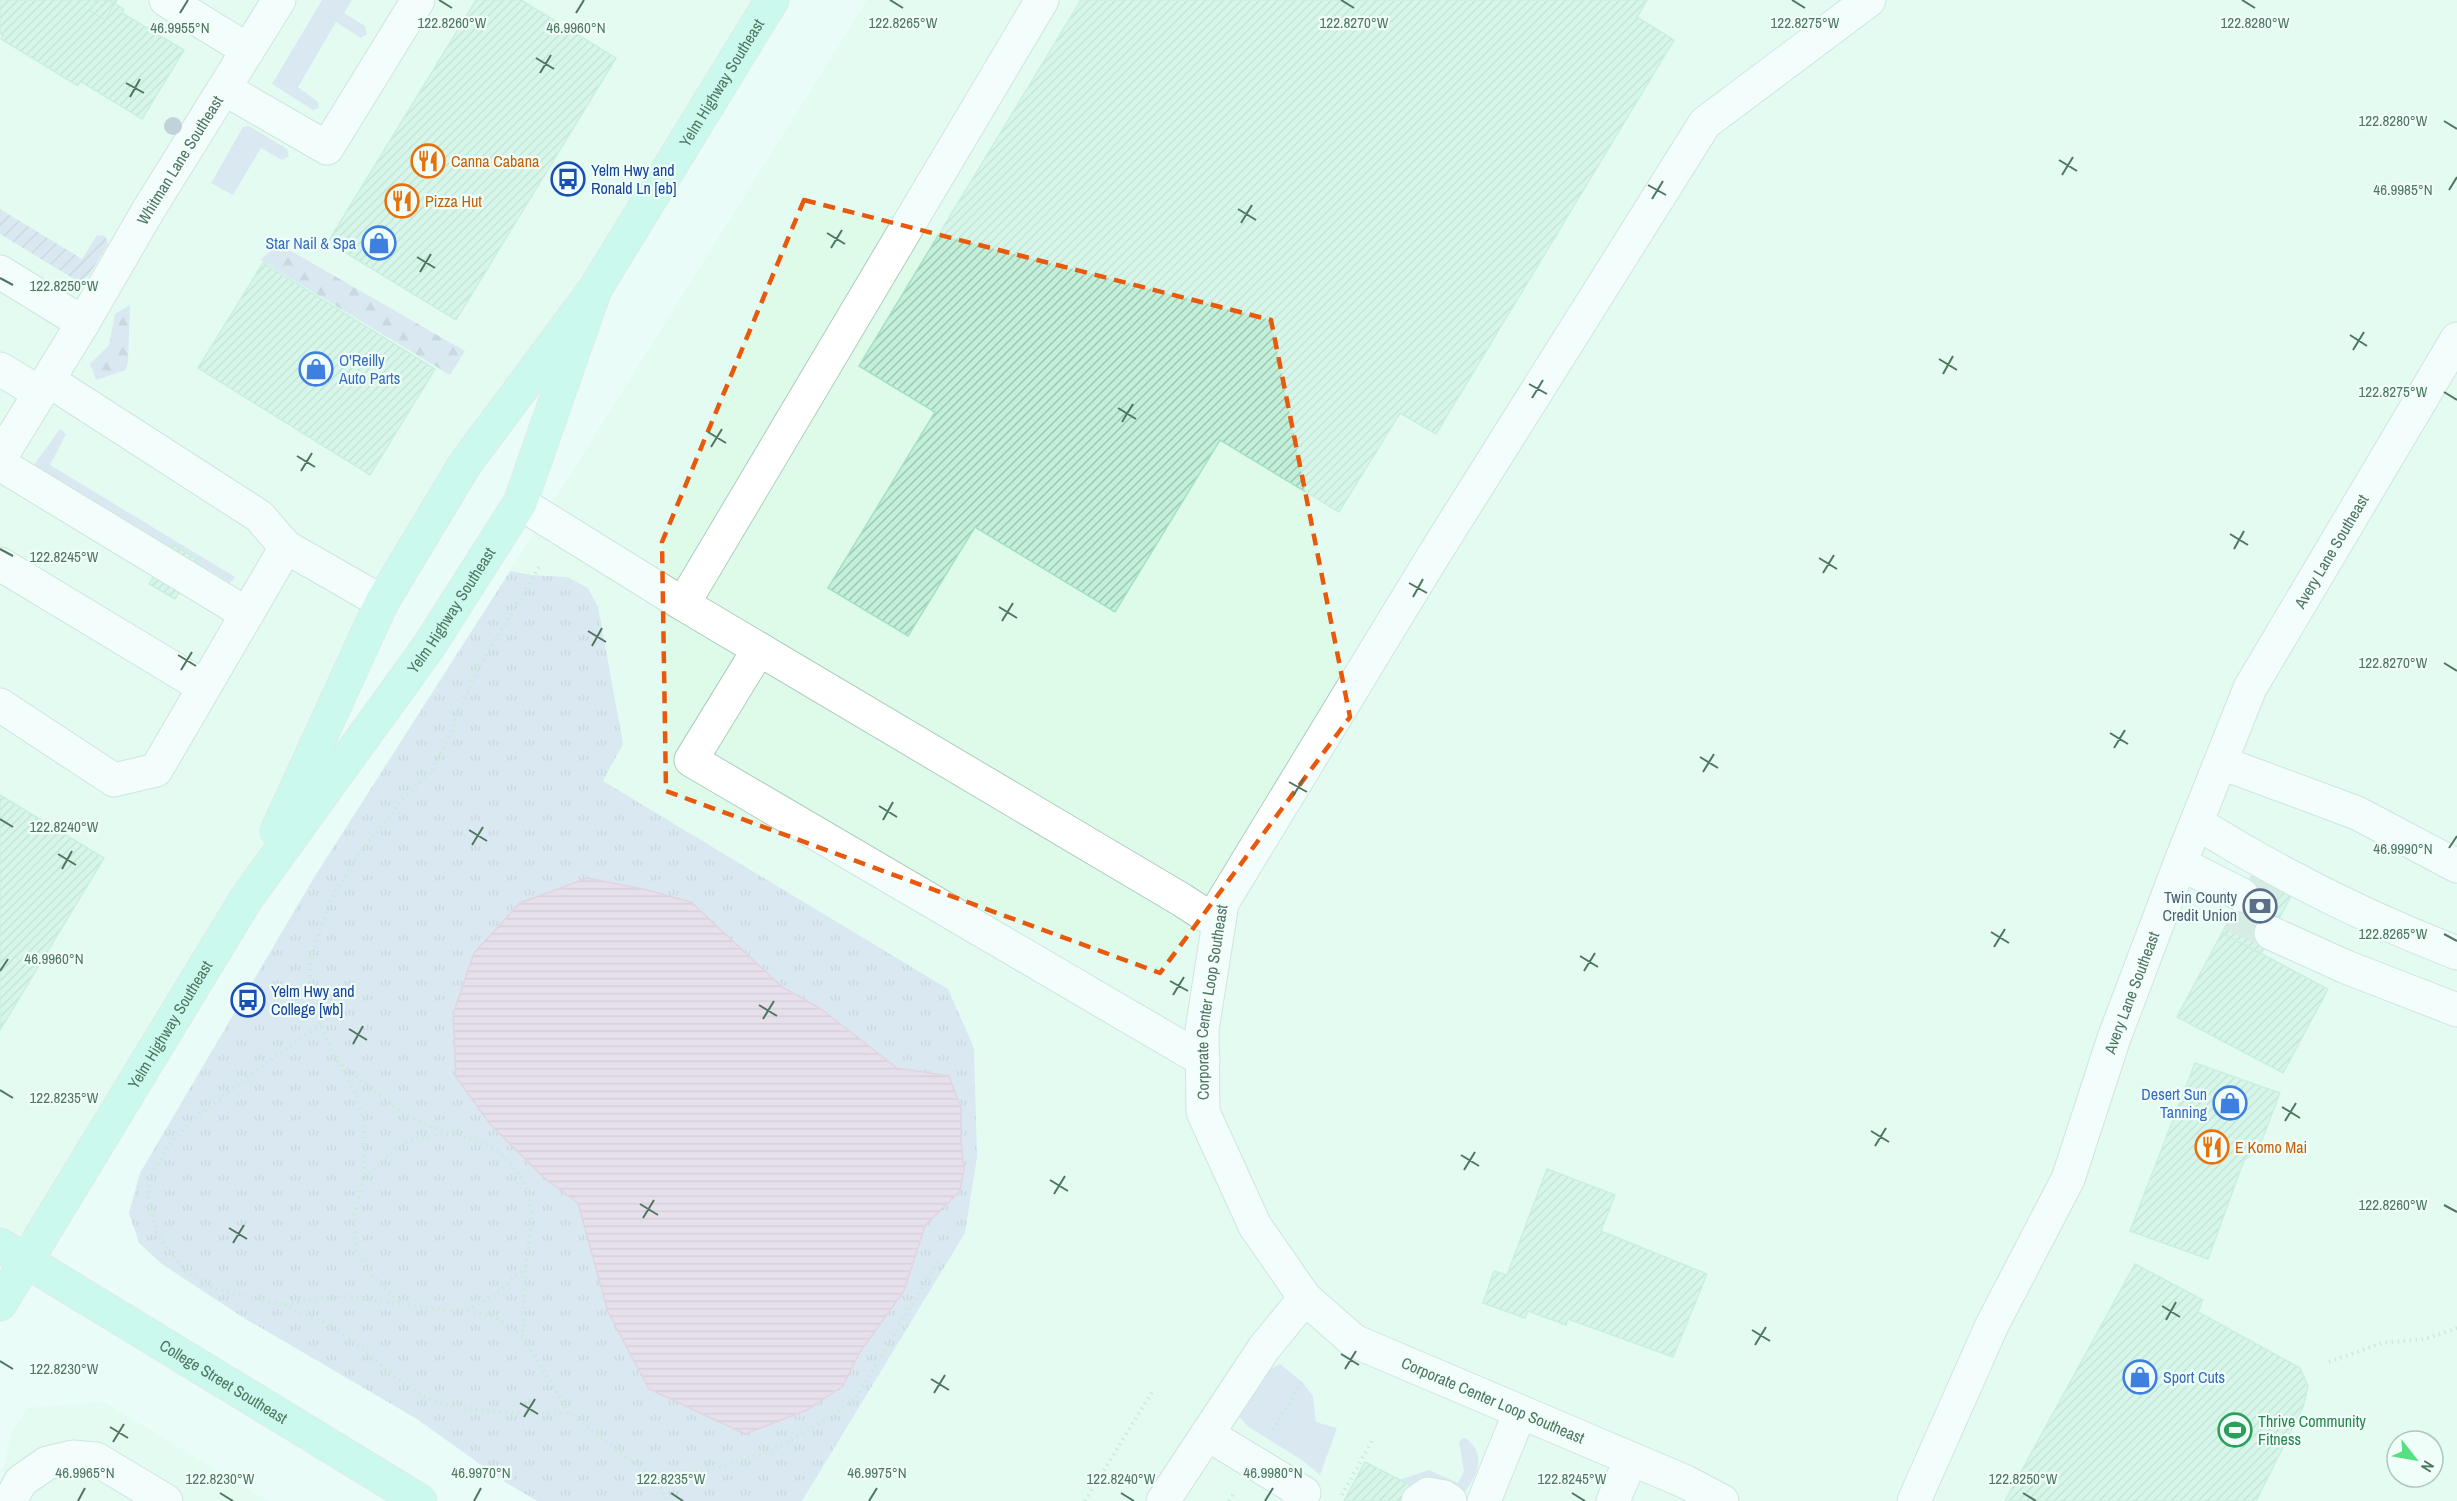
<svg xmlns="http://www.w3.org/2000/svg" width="2457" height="1501" font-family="'Archivo Narrow',sans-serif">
<defs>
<pattern id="forest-firs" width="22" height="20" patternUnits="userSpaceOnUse" patternTransform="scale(1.5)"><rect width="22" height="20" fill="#c8d2e9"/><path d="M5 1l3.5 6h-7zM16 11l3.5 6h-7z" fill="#a5afc0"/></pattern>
<pattern id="park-tufts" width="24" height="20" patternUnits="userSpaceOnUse" patternTransform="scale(1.5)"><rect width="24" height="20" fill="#c8d2e9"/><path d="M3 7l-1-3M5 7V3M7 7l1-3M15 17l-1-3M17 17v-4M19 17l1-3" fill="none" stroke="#a5afc0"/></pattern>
<pattern id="garden-furrows" width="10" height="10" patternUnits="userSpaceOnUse" patternTransform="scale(1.5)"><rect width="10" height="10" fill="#c8d2e9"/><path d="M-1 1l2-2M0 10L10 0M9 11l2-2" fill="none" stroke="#a5afc0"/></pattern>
<pattern id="water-rules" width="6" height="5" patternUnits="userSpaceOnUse" patternTransform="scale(1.5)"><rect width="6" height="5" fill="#e5bedb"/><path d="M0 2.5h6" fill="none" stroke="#bc9fb5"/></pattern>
<pattern id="building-hatch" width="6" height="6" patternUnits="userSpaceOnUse" patternTransform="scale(1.5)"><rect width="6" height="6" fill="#c2f0d9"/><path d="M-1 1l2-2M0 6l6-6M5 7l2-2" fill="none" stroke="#a0c7b3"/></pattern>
</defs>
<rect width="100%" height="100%" fill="#eafcf7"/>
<path fill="#defbea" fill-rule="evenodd" d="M0 0H772L465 464 246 899 27 1261 0 1246Z
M867 0H2457V1501H802L965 1233 948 989 603 781 567 577 532 575 510 571ZM2397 1441H2433V1477H2397Z
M104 1402 268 1501H0V1480L12 1432 27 1408Z"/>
<path fill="#c8d2e9" d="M322 0H352L344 13 365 26 367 34 361 38 336 22 298 87 318 102 319 108 313 110 272 84Z
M249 126 287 149 289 156 282 160 261 148 233 195 211 183 243 127Z
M60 429 66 434 50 465 235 577 230 583 33 466Z
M1280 1364 1302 1382 1313 1396 1316 1422 1337 1428 1320 1475 1302 1460 1247 1426 1240 1417C1240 1414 1238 1411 1239 1407 1243 1395 1268 1368 1280 1364Z
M1462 1438H1466C1487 1456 1478 1474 1464 1493L1412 1486 1399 1480 1429 1470 1458 1483 1464 1471 1459 1442Z"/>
<path fill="url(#forest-firs)" d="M279 244 465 351 450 375 260 260Z
M130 305 128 361 126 370 96 380 90 364 109 345 115 314Z"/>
<path fill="url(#park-tufts)" d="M510 571 532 575 567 577 588 588 598 607 623 744 603 781 948 989 974 1048 977 1157 965 1233 802 1501H537L505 1482 417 1419 244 1318 162 1264 139 1243 129 1213 140 1173 315 876Z"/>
<path fill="url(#garden-furrows)" d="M0 209 82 259 97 235 105 236 108 244 89 275 79 282 0 234Z"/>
<path fill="url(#water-rules)" stroke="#d6a5ca" stroke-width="1.5" d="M587 878 643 889 691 902 782 987 821 1009 897 1068 949 1076 961 1108V1141L964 1169 960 1191 925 1226 904 1291 860 1352 843 1386 807 1410 745 1434 649 1389 608 1312 578 1203 544 1178 490 1124 456 1077 453 1014 474 953 520 903Z"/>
<path fill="url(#building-hatch)" stroke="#a3e2c2" stroke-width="1.5" d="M0 0H109L124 9 122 13 184 50 142 119 80 81 78 86 1 39 3 35 0 33Z
M97 0H117L105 20 90 11Z
M476 0H521L616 58 456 320 328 242Z
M1081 0H1647L1637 17 1674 40 1436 434 1400 413 1339 512 1220 440 1115 612 975 527 908 636 828 588 935 412 859 366Z
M263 263 435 369 370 475 198 368Z
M173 545 199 560 175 599 149 584Z
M0 795 104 858 0 1030Z
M2257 866 2293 892 2261 954 2222 933Z
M2222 933 2328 989 2283 1073 2177 1017Z
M2195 1063 2280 1093 2258 1150 2244 1160 2208 1259 2130 1231Z
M1547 1169 1615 1195 1601 1231 1707 1274 1673 1357 1568 1319 1566 1325 1528 1311 1525 1318 1483 1303 1494 1271 1507 1275Z
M2135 1264 2203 1300 2198 1312 2300 1368 2308 1386 2303 1407 2256 1501H2005Z
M1365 1462 1412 1486 1405 1501H1344Z"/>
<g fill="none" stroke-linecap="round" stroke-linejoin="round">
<path stroke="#c3dad1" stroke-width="33" stroke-dasharray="33 16" stroke-linecap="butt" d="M2251 878 2288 899
M2232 914 2271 933"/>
<g stroke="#adccbe" stroke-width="35">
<g id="minor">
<path d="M166 0 248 50"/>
<path d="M225 89 327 148 418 0"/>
<path d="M0 272 83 323"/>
<path d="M0 369 40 393"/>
<path id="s1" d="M0 458 83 323 149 209 279 0"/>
<path d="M0 464 247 614"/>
<path d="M520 503 683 604 1042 0"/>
<path d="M286 547 382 602"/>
<path d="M0 564 204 687"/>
<path d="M683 604 1182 900 1219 924"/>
<path d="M759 649 691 760 1203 1060"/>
<path d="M0 705 114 780 156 770 286 547 259 516 48 380"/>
<path d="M2222 763 2357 813 2457 866"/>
<path d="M2197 823C2279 874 2366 918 2457 953"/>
<path d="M2181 861 2185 866 2242 895"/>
<path d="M2271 933 2346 967 2457 1010"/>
<path d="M1207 1434 1304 1493 1300 1501"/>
<path d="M10 1501 21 1481 47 1463 73 1457 96 1459 166 1501"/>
<path d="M1163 1501 1264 1348 1305 1298"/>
<path d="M1418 1501 1428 1494 1444 1497 1450 1501"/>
<path d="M1484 1501 1520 1412"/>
<path d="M1613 1501 1631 1459"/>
<path id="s2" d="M1722 1501 1686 1482 1354 1341 1305 1298 1255 1226 1203 1112 1202 1030 1222 903 1432 558 1705 123 1869 0"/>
<path id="s3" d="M1914 1501 1992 1325 2068 1179 2114 1038 2181 861 2250 688 2457 339"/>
</g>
</g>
<g stroke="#cdd9d2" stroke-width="35">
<g id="major">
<path id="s4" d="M277 831 382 602 465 464 595 289 772 0"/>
<path id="s5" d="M0 1245 420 1501"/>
<path id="s6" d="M0 1304 246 899 429 646 520 503 595 289"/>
</g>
</g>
<path stroke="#a5d5bd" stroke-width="4" stroke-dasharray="1.5 4.5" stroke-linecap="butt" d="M539 567 477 671 441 754 429 775 405 797 359 854 331 899 310 961V996L334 1058 356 1093 365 1129 364 1178 354 1215 356 1250 374 1278 402 1304 436 1309 467 1311 495 1317 523 1336 569 1413 654 1478 668 1501
M321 1024 246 1078 188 1124 169 1146 152 1172 148 1195 156 1232 185 1271 215 1289 283 1305 313 1299 344 1296 401 1304
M337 1061 402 1113 428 1126 492 1146 511 1163 525 1184 532 1214 524 1291 523 1335
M365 1178 394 1150 413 1138 457 1134
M284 1305C306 1315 330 1323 349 1338 375 1358 399 1384 429 1399 459 1413 535 1414 569 1413
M467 1310 493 1296 526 1267
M2329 1362 2382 1343 2425 1339 2457 1328
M1273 1430 1302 1382
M654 1478 708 1470 770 1452 833 1416 856 1398 938 1261
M1342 1495 1372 1441
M1085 1501 1152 1392
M1229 1501 1234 1493"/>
<use href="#minor" stroke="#fff" stroke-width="33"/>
<use href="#major" stroke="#a6f7e1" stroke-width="33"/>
</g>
<circle fill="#93a1b9" cx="173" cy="126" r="9"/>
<path d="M0 0H2457V1501H0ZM804 200 1271 320 1350 717 1160 973 666 791 662 542Z" fill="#eafcf7" fill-opacity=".55" fill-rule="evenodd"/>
<path fill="none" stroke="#e8590c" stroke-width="4.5" stroke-dasharray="12 8" stroke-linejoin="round" d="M804 200 1271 320 1350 717 1160 973 666 791 662 542Z"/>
<path fill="none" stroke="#4e7660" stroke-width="2" d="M439 0 452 8M890 0 903 8M1341 0 1354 8M1792 0 1805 8M2242 0 2255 8M180 13 188 0M576 13 584 0M536 58 554 69M540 73 551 55M126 83 144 93M130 97 140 79M2444 121 2457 129M2059 160 2077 171M2062 175 2073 157M1648 185 1666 195M2449 190 2457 177M1652 199 1663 181M1238 209 1256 220M1241 223 1252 205M827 233 845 244M831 248 842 230M417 257 435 268M420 272 431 254M0 278 13 285M2350 335 2367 346M2353 350 2364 332M1939 359 1957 370M1943 374 1953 356M1529 384 1547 394M2444 392 2457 400M1532 398 1543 380M1118 408 1136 419M1122 422 1133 404M708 432 726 443M711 447 722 429M297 456 315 467M301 471 312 453M2230 534 2248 545M0 549 13 556M2234 549 2244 531M1819 558 1837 569M1823 573 1834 555M1409 583 1427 593M1413 597 1423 579M999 607 1017 618M1002 621 1013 603M588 631 606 642M592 646 602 628M178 655 196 666M2444 663 2457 671M181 670 192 652M2110 733 2128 744M2114 748 2125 730M1700 757 1718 768M1703 772 1714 754M1289 782 1307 792M1293 796 1304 778M879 806 897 817M0 819 13 827M883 820 893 802M469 830 487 841M472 845 483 827M2449 848 2457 836M58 854 76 865M62 869 72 851M1991 932 2009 943M2444 934 2457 941M1994 947 2005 929M1580 956 1598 967M0 971 8 959M1584 971 1595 953M1170 981 1188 991M1173 995 1184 977M759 1005 777 1016M763 1019 774 1001M349 1029 367 1040M353 1044 363 1026M0 1090 13 1098M2282 1107 2300 1118M2285 1121 2296 1103M1871 1131 1889 1142M1875 1146 1886 1128M1461 1155 1479 1166M1464 1170 1475 1152M1050 1180 1068 1191M1054 1194 1065 1176M640 1204 658 1215M2444 1205 2457 1212M643 1218 654 1200M229 1228 247 1239M233 1243 244 1225M2162 1306 2180 1317M2166 1320 2176 1302M1752 1330 1770 1341M1755 1345 1766 1327M1341 1354 1359 1365M0 1361 13 1369M1345 1369 1356 1351M931 1379 949 1390M934 1393 945 1375M520 1403 538 1414M524 1417 535 1399M110 1427 128 1438M113 1442 124 1424M220 1493 233 1501M671 1493 683 1501M1121 1493 1134 1501M1572 1493 1585 1501M2023 1493 2036 1501M78 1501 85 1488M474 1501 481 1488M869 1501 877 1488M1265 1501 1273 1488"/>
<defs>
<g id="restaurant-ring" transform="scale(1.725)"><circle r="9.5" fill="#f0fefa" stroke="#e8710a" stroke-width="1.5"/><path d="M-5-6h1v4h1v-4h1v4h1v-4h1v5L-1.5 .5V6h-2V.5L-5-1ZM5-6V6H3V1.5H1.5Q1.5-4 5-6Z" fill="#e8710a"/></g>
<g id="bus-ring" transform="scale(1.725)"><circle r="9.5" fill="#f0fefa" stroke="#1a4fb4" stroke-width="1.5"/><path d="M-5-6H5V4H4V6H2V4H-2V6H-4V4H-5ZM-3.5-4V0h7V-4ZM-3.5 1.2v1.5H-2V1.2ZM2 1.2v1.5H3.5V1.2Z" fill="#1a4fb4"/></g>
<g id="shop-ring" transform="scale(1.725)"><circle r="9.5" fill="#f0fefa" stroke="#3f7fe0" stroke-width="1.5"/><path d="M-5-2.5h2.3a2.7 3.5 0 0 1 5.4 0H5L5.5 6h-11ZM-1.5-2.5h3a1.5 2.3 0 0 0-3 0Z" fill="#3f7fe0"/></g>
<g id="bank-ring" transform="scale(1.725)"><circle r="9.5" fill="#f0fefa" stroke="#5c6f8a" stroke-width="1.5"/><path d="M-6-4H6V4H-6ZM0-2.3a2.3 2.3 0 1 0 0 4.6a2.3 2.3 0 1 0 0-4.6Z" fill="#5c6f8a"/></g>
<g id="stadium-ring" transform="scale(1.725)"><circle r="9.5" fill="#f0fefa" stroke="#2e9e5b" stroke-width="1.5"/><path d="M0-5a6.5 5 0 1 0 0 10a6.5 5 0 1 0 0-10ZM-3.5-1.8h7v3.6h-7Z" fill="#2e9e5b"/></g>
</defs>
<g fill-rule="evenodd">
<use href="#restaurant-ring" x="428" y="161"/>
<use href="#bus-ring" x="568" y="179"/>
<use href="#restaurant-ring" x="402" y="201"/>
<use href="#shop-ring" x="379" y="243"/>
<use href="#shop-ring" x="316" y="369"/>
<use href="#bank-ring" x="2260" y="906"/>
<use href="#bus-ring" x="248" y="1000"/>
<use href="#shop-ring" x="2230" y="1103"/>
<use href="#restaurant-ring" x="2212" y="1147"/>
<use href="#shop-ring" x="2140" y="1377"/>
<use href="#stadium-ring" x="2235" y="1430"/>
</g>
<g text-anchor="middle" stroke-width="4.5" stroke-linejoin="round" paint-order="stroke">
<g font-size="16" fill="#4e7660" stroke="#f0fefa">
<text dy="6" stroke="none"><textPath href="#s4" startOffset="873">Yelm Highway Southeast</textPath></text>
<text dy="6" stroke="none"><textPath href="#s1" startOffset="348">Whitman Lane Southeast</textPath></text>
<text dy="6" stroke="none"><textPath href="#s3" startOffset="1040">Avery Lane Southeast</textPath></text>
<text dy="6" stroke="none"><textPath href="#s6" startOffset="828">Yelm Highway Southeast</textPath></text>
<text dy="6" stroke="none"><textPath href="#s3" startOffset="554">Avery Lane Southeast</textPath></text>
<text dy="6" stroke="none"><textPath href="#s2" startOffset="790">Corporate Center Loop Southeast</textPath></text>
<text dy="6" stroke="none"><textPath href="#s6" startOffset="327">Yelm Highway Southeast</textPath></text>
<text dy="6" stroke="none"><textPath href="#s5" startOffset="262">College Street Southeast</textPath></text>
<text transform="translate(1493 1400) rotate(23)" y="6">Corporate Center Loop Southeast</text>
</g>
<g font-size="16" fill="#c56008" stroke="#f0fefa" text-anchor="start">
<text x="451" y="167">Canna Cabana</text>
<text x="425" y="207">Pizza Hut</text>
<text x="2235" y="1153">E Komo Mai</text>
</g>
<g font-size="16" fill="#164399" stroke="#f0fefa" text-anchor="start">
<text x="591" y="176">Yelm Hwy and<tspan x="591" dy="18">Ronald Ln [eb]</tspan></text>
<text x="271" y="997">Yelm Hwy and<tspan x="271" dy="18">College [wb]</tspan></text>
</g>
<g font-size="16" fill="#366cbe" stroke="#f0fefa" text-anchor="end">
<text x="356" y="249">Star Nail &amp; Spa</text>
<text x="339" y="366" text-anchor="start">O'Reilly<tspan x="339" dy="18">Auto Parts</tspan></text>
<text x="2207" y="1100">Desert Sun<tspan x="2207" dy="18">Tanning</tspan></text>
<text x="2163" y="1383" text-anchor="start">Sport Cuts</text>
</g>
<g font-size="16" fill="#4e5e75" stroke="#f0fefa" text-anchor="end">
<text x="2237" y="903">Twin County<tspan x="2237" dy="18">Credit Union</tspan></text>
</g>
<g font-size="16" fill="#27864d" stroke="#f0fefa" text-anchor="start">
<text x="2258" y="1427">Thrive Community<tspan x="2258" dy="18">Fitness</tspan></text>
</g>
</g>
<g font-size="15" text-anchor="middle" fill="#4e7660" stroke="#f0fefa" stroke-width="4.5" stroke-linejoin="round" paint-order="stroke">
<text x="452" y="28">122.8260°W</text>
<text x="903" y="28">122.8265°W</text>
<text x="1354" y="28">122.8270°W</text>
<text x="1805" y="28">122.8275°W</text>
<text x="2255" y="28">122.8280°W</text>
<text x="180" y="33">46.9955°N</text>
<text x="576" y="33">46.9960°N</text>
<text x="2393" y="126">122.8280°W</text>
<text x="2403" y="195">46.9985°N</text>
<text x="64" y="291">122.8250°W</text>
<text x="2393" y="397">122.8275°W</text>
<text x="64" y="562">122.8245°W</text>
<text x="2393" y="668">122.8270°W</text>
<text x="64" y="832">122.8240°W</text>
<text x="2403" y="854">46.9990°N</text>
<text x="2393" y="939">122.8265°W</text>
<text x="54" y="964">46.9960°N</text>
<text x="64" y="1103">122.8235°W</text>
<text x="2393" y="1210">122.8260°W</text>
<text x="64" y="1374">122.8230°W</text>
<text x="85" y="1478">46.9965°N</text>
<text x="481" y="1478">46.9970°N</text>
<text x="877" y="1478">46.9975°N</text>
<text x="1273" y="1478">46.9980°N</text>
<text x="220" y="1484">122.8230°W</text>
<text x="671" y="1484">122.8235°W</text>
<text x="1121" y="1484">122.8240°W</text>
<text x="1572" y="1484">122.8245°W</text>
<text x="2023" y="1484">122.8250°W</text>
</g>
<g transform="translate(2415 1459) rotate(121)"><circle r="28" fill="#f0fefa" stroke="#afc8bc" stroke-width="1.5"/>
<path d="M0-4.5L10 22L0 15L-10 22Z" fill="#55e082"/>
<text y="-9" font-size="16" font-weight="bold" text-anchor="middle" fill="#4e7660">N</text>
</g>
</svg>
